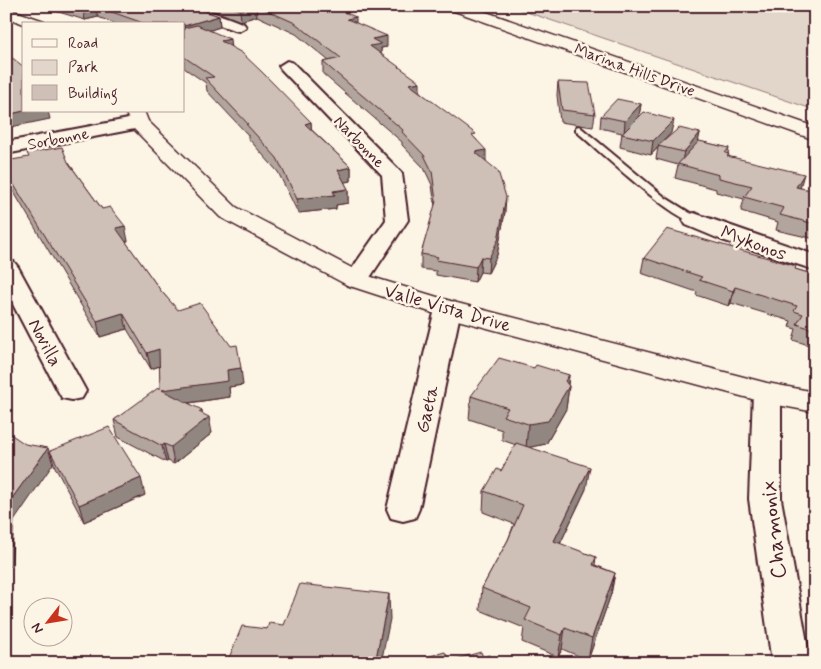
<svg xmlns="http://www.w3.org/2000/svg" width="821" height="669" font-family="Mynerve,sans-serif">
<rect width="100%" height="100%" fill="#fcf5e5"/>
<filter id="ink" filterUnits="userSpaceOnUse"><feTurbulence type="fractalNoise" baseFrequency=".02" numOctaves="2"/><feDisplacementMap in="SourceGraphic" scale="10" xChannelSelector="R" yChannelSelector="G"/><feConvolveMatrix kernelMatrix="1 2 1 2 8 2 1 2 1" color-interpolation-filters="sRGB"/></filter>
<g filter="url(#ink)">
<path fill="#e2d5ca" stroke="#967a7a" d="M509 6H815V110Z"/>
<g fill="none" stroke-linecap="round" stroke-linejoin="round">
<g stroke="#4a1f2b" stroke-width="4">
<path id="lane" d="M579 126 666 198 698 218V222C679 227 594 146 576 131V127Z"/>
</g>
<g stroke="#4a1f2b" stroke-width="4">
<path id="street" d="M172 6C200 6 219 14 244 24L246 27 239 31 234 30 174 9Z
M287 61 293 63 399 170 402 174 408 220 365 285 356 287 347 285 344 280 386 220 382 175 281 69 279 66Z
M139 117 145 119 148 123 145 127 6 154V142Z
M694 213 815 255V270L722 240 686 225 683 220 686 215Z
M6 260 14 262 18 267 86 391 82 398 72 400 62 398 58 391 6 291Z
M448 301 457 304 461 309 419 509 415 518 403 521 391 518 387 509 435 309 439 304Z
M767 384 777 386 781 393V499L808 648 812 651 815 663H774L771 656 749 499 753 393 757 386Z"/>
</g>
<g stroke="#4a1f2b" stroke-width="3">
<path id="secondary" d="M447 6H469L815 127V140L449 9Z
M6 8 44 21 47 24H24L6 17Z
M125 111H144L148 121 236 207 365 275 457 303 767 383 815 392V412L767 403 439 315 347 285 220 217 132 127Z"/>
</g>
<use href="#lane" fill="#fcf5e5" fill-rule="evenodd"/>
<use href="#street" fill="#fcf5e5" fill-rule="evenodd"/>
<use href="#secondary" fill="#fcf5e5" fill-rule="evenodd"/>
</g>
<path fill="#b2a59d" stroke="#4a1f2b" d="M39 6H190L219 16 220 27 210 30 230 47 311 122V129L351 167V181L344 182 348 189V203L336 205V209L298 213 278 172 248 138V135L207 91 206 83 184 68V24H116L98 17 85 20Z
M192 6H329L356 23 387 47 381 48V54L420 92 476 139 486 161 505 212 497 255 488 273 480 272 475 282 436 275V271L421 269V254L435 207 432 185 424 168 402 145V142L323 74V62L329 61 296 34 257 16 241 21 210 9Z
M558 82 595 114 593 127 560 122 557 95Z
M641 104 639 116 634 122 671 133 662 143 700 133 698 141 729 148 728 154H729L728 156 800 188 815 191V239L776 230 778 222 741 211 744 199 716 192V189L675 178 678 165 656 159 658 147 651 155 620 147 622 133 600 128 601 116Z
M68 162 102 209 128 241H125L161 291 243 385 229 387 230 397 189 403 203 414 212 433 174 464 168 461 166 462 118 437 114 420 160 389V366L151 369 127 329 100 337 15 194 6 164Z
M644 258 795 269 815 275V347L793 340 796 329 789 327 791 321 731 303 729 306 696 295 697 292 641 273Z
M534 368 569 375 568 385 569 386 566 409 546 444 529 447 586 489 560 544 596 557 595 565 615 573 611 594 588 660 562 649 558 657 522 642 524 628 480 610 482 588 508 540 514 524 483 512 484 491 501 471 516 445 502 440V430L469 419 471 396Z
M50 451 145 495 84 522 55 467Z"/>
<path fill="#918680" stroke="#4a1f2b" d="M95 6 98 17 85 20 83 9Z
M254 6H256L257 16 241 21 240 10Z
M219 16 220 27 184 38V26Z
M356 17V28L347 19Z
M387 36V47L381 48V56L370 46 372 39Z
M230 39 231 50 221 41Z
M420 82V94L409 84Z
M641 104 639 116 624 134 625 121Z
M24 111H48L50 119 6 128V115Z
M674 120 671 133 651 155 653 141Z
M311 122 312 135 305 124Z
M700 133 697 147 681 165 684 152Z
M486 150V164L475 152Z
M351 167V181L339 183 338 170Z
M804 174 800 188 796 187Z
M348 189V203L336 205V209L298 213 297 199Z
M506 197 505 212 497 255 488 273 489 258Z
M125 226 128 241 119 243 116 228Z
M481 257 480 272 475 282 476 267Z
M735 287 731 303 729 306 733 291Z
M123 313 127 329 100 337 97 321Z
M159 349 162 365 151 369 147 353Z
M241 368 243 385 229 387 230 397 166 406 162 390 227 370Z
M569 375 567 389 569 386 566 409 546 444 526 448 528 424 565 381Z
M202 410 204 421 209 417 212 433 174 464 171 447 199 412Z
M164 444 168 461 166 462 162 446Z
M48 448 53 464 14 521 11 566 6 568V527L8 504Z
M590 467 586 489 551 563 554 541Z
M141 478 145 495 84 522 79 505Z
M615 573 611 594 588 660 592 638Z
M389 594 390 619 381 663H375Z
M565 628 562 649 558 657 562 635Z"/>
<path fill="#cfc0b7" stroke="#4a1f2b" d="M74 6H190L219 16 184 26V24H146L95 6 83 9Z
M229 6H254L240 10Z
M257 6H329L356 17 347 19 387 36 372 39 381 44 370 46 420 82 409 84 476 134 472 135 486 150 475 152 498 171 506 197 498 240 489 258 481 257 476 267 436 260 438 257 421 254 436 201 432 171 424 155 402 132 403 130 323 62 341 58 295 23Z
M197 25 230 39 221 41 242 53 263 73 311 122 305 124 351 167 338 170 348 189 333 191 335 195 297 199 277 158 246 124H248L205 78 214 77 184 57V28Z
M6 53 24 67V111L6 115Z
M558 82 589 83 595 114 562 110Z
M617 99 641 104 625 121 601 116Z
M644 112 674 120 653 141 622 134Z
M679 128 700 133 684 152 658 146Z
M699 141 729 148 725 153 729 154 727 156 804 174 796 187 815 191V224L780 215 784 208 744 197 752 186 719 178V175L678 164Z
M62 147 68 162 102 209 110 207 125 226 116 228 161 291 178 310 200 303 231 346 237 345 241 368 227 370 228 381 162 390 202 410 199 412 209 417 171 447 164 444 162 446 114 420 158 388 160 389 159 349 147 353 123 313 97 321 11 180 6 161 29 157 27 153Z
M667 229 796 266 795 269 815 275V330L797 324 803 314 794 311 797 306 735 287 733 291 699 280 702 277 644 258Z
M499 358 534 368 536 365 569 375 565 381 569 386 548 421 528 424 503 416 508 408 471 396Z
M109 427 141 478 79 505 50 451Z
M6 431 25 444 48 448 8 504 6 527Z
M516 443 590 467 554 541 596 557 593 565 615 573 592 638 565 628 562 635 525 620 531 608 482 588 508 540 523 505 484 491 497 469 501 471Z
M300 584 389 594 375 663H227L242 626 267 629 269 623 284 625Z
M445 652 449 661 481 652 483 657 489 655 492 663H404Z"/>
</g>
<g text-anchor="middle" stroke-width="5" stroke-linejoin="round" paint-order="stroke">
<g font-size="16" fill="#4a1f2b" stroke="#fcf5e5">
<text transform="translate(635 69) rotate(20)" y="6">Marina Hills Drive</text>
<text transform="translate(58 138) rotate(-11)" y="6">Sorbonne</text>
<text transform="translate(360 141) rotate(46)" y="6">Narbonne</text>
</g>
<g font-size="19" fill="#4a1f2b" stroke="#fcf5e5">
<text transform="translate(754 242) rotate(20)" y="7">Mykonos</text>
<text transform="translate(448 307) rotate(16)" y="7">Valle Vista Drive</text>
<text transform="translate(46 342) rotate(62)" y="7">Novilla</text>
<text transform="translate(426 409) rotate(-77)" y="7">Gaeta</text>
</g>
<g font-size="22" fill="#4a1f2b" stroke="#fcf5e5">
<text transform="translate(772 530) rotate(-97)" y="8">Chamonix</text>
</g>
</g>
<rect width="821" height="669" fill="none" stroke="#fcf5e5" stroke-width="25"/>
<rect x="12" y="12" width="796" height="644" fill="none" stroke="#4a1f2b" stroke-width="2" filter="url(#ink)"/>
<rect x="22" y="22" width="162" height="90" fill="#fcf5e5" stroke="#b59f9b"/>
<rect x="32" y="39" width="25" height="8" fill="#fcf5e5" stroke="#b59f9b"/>
<text x="68" y="48" font-size="15" fill="#4a1f2b">Road</text>
<rect x="32" y="60" width="25" height="15" fill="#e2d5ca" stroke="#b59f9b"/>
<text x="68" y="72" font-size="15" fill="#4a1f2b">Park</text>
<rect x="32" y="85" width="25" height="15" fill="#cfc0b7" stroke="#b59f9b"/>
<text x="68" y="98" font-size="15" fill="#4a1f2b">Building</text>
<g transform="translate(48 622) rotate(239)"><circle r="24" fill="#fcf5e5" stroke="#b59f9b"/>
<path d="M0-4L9 19L0 12L-9 19Z" fill="#c8321e"/>
<text y="-8" font-size="14" font-weight="bold" text-anchor="middle" fill="#4a1f2b">N</text>
</g>
</svg>
